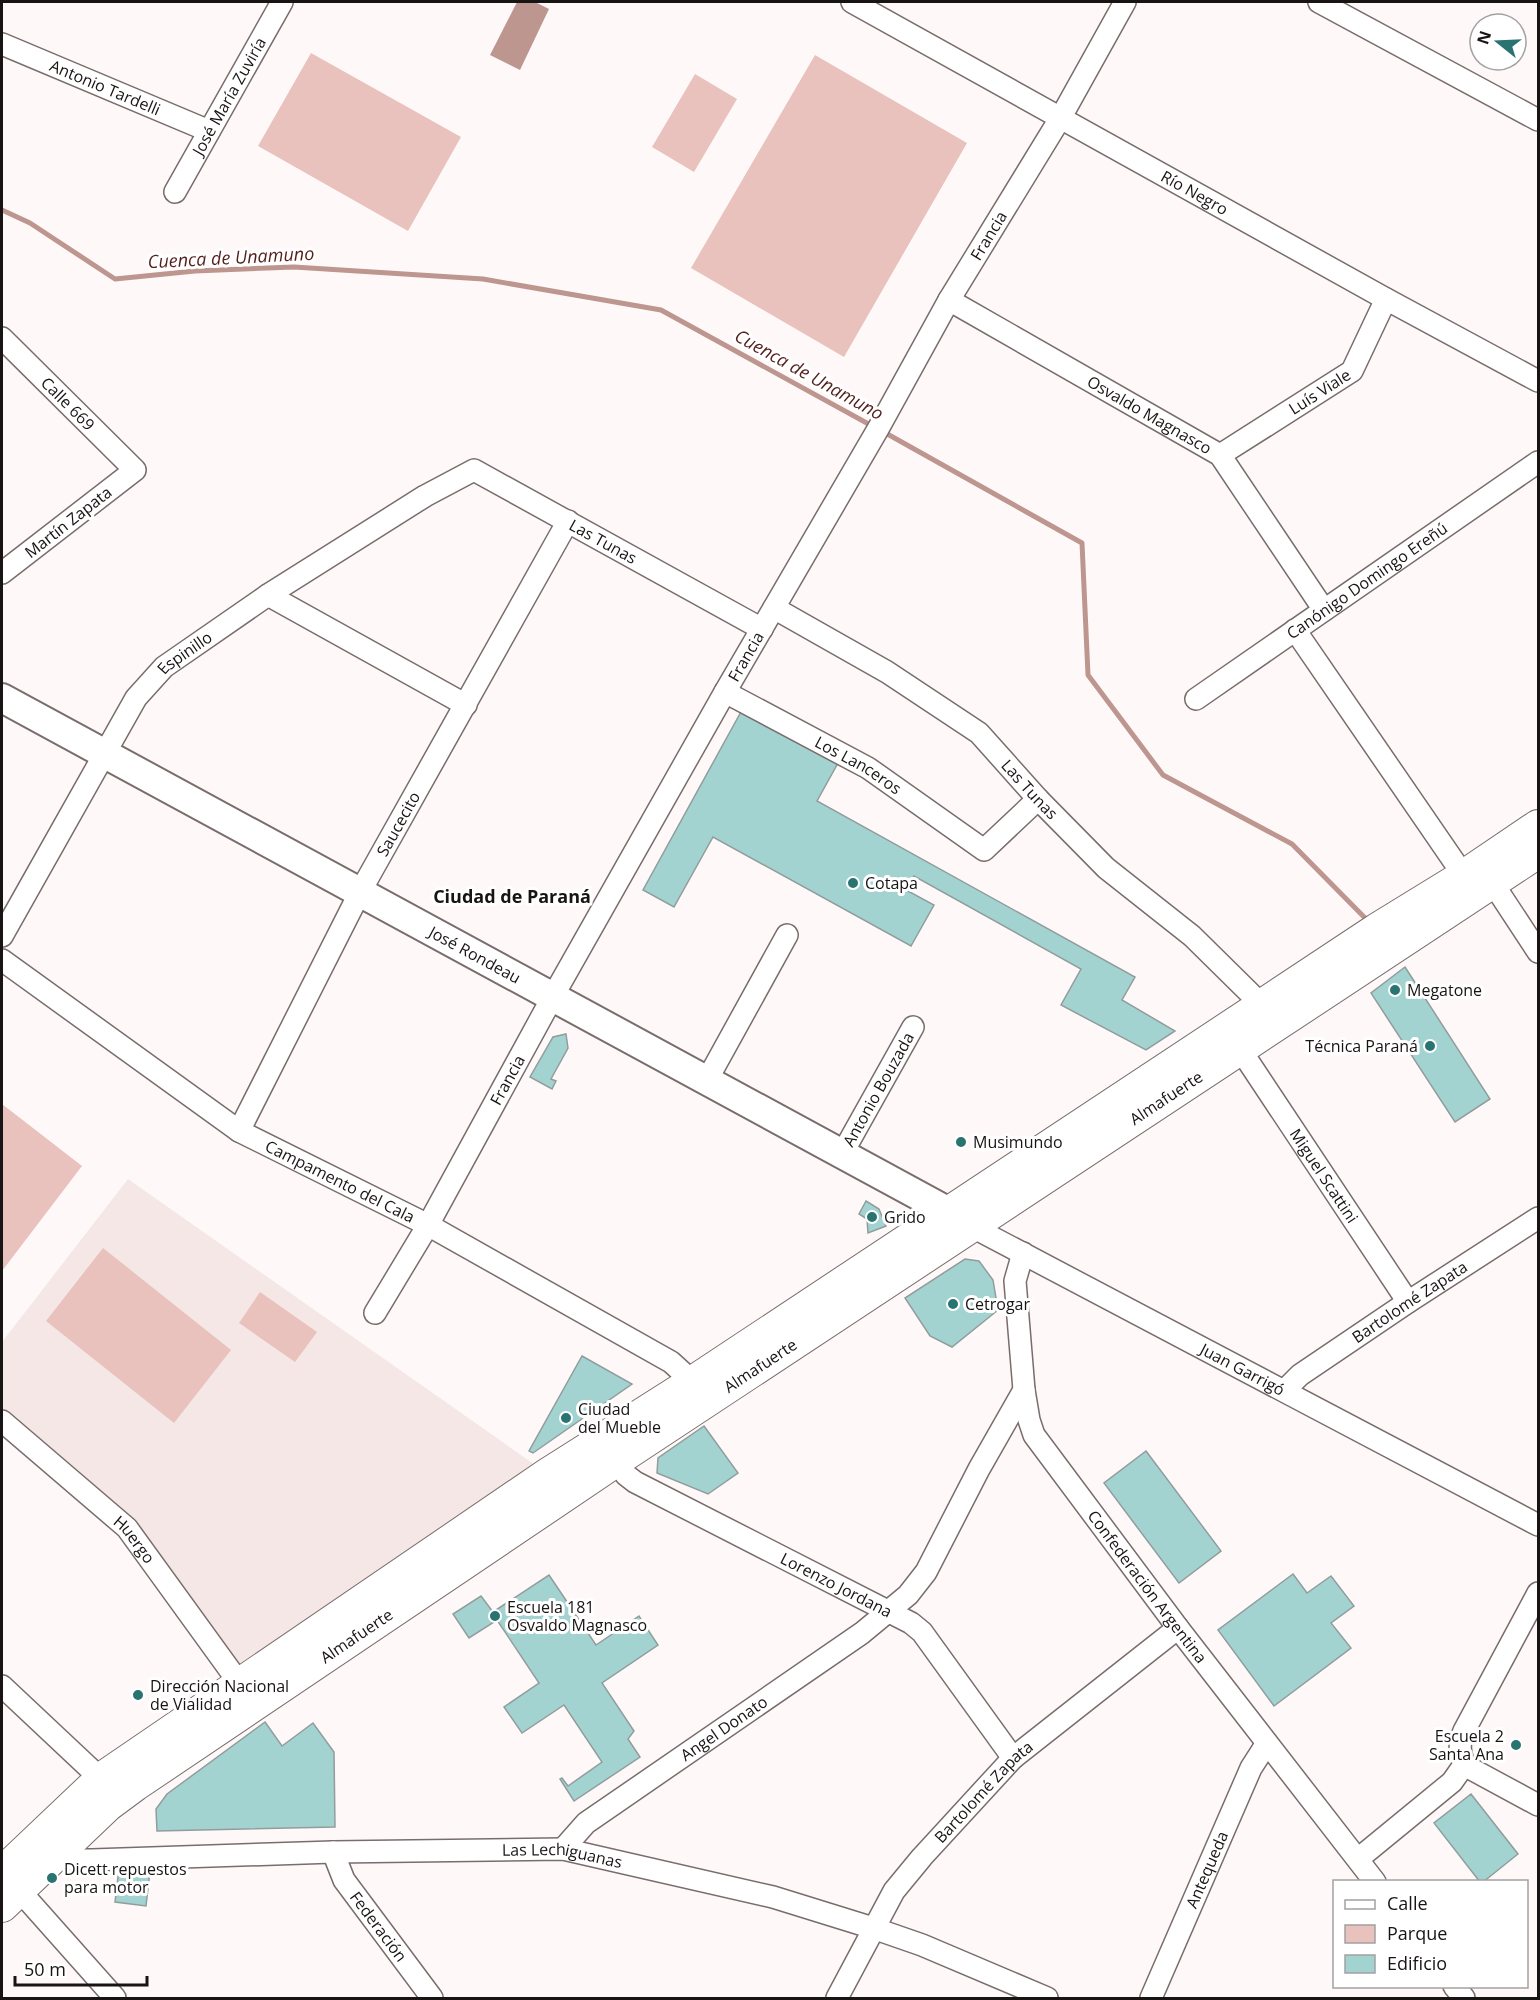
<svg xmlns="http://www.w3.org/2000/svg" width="1540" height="2000" font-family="'Open Sans',sans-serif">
<rect width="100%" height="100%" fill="#fef9f8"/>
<path fill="#f4e7e5" d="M128 1179 548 1474 240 1684 127 1528 2 1421V1342Z"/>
<path fill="#e9c2bd" d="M311 53 461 137 408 231 258 146Z
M815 55 967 143 844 357 691 268Z
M695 74 737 99 694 172 652 147Z
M2 1104 82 1166 2 1271Z
M103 1248 231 1350 174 1423 46 1321Z
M260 1292 317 1332 295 1362 239 1323Z"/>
<path fill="#be9690" d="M517 2H535L549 9 520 70 490 55Z"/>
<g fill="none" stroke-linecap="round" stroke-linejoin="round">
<path stroke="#be9690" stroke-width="5" d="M2 210 30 223 115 279 195 271 294 267 483 279 661 310 874 427
M882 431 1082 543 1088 675 1163 775 1292 844 1370 923"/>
</g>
<path fill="#a3d3d0" stroke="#919d9c" stroke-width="1.5" d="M742 710 838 763 817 801 1135 977 1122 1000 1175 1031 1146 1050 1061 1005 1081 969 914 876 906 890 934 905 911 946 713 837 674 907 643 890Z
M1405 967 1490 1099 1455 1122 1371 993Z
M566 1034 568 1048 551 1079 556 1081 552 1089 530 1077 553 1037Z
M866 1201 879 1209 886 1226 868 1233 867 1219 859 1214Z
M965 1259 979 1261 993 1280 998 1310 952 1347 930 1336 905 1298Z
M582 1356 632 1384 533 1453 529 1451Z
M704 1426 738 1473 708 1494 657 1473 658 1458Z
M1146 1451 1221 1551 1179 1583 1104 1483Z
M1293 1574 1307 1593 1331 1576 1354 1606 1331 1623 1351 1648 1274 1706 1218 1630Z
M549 1575 596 1645 639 1616 658 1645 602 1683 634 1731 628 1739 640 1757 574 1801 560 1779 562 1778 568 1786 602 1762 564 1705 522 1733 504 1707 539 1683 497 1620 469 1638 453 1614 481 1596 493 1612Z
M265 1722 282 1746 313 1723 334 1752 335 1827 157 1831 156 1809 167 1794Z
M1471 1794 1518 1854 1483 1882H1480L1434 1823Z
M119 1868 150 1871 146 1906 115 1902Z"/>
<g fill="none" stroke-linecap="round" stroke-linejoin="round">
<g stroke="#796d6c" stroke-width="24">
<g id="street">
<path id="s1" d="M852 2 1386 299 1538 381"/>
<path d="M1319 2 1538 120"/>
<path id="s2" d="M2 44 209 131"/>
<path id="s3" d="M175 192 282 2"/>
<path id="s4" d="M949 300 1220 455 1324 610"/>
<path id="s5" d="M2 338 135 470 2 573"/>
<path id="s6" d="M1220 455 1352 371 1386 299"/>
<path d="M268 595 466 705"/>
<path id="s7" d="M774 608 887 672 979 733 1038 799 1106 868 1192 936 1262 1005"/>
<path d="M1295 630 1464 876"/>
<path id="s8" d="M725 692 868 768 984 850 1038 799"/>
<path id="s9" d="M1196 699 1538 462"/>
<path d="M1492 882 1538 952"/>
<path id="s10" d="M2 936 136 698 164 667 268 595 425 496 474 470 762 629"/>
<path id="s11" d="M2 960 239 1131 428 1225 671 1362 693 1382"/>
<path id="s12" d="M1240 1049 1408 1302"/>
<path d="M707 1080 787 935"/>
<path id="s13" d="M239 1131 360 892 568 521"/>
<path id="s14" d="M842 1154 913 1027"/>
<path id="s15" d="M963 1222 1538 1525"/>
<path id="s16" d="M1023 1253 1015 1281 1024 1390 1029 1420 1034 1435 1178 1628 1375 1882"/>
<path id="s17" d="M375 1313 428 1225 552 998 725 692 878 429 949 300 1061 117 1125 2"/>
<path id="s18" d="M1285 1390 1300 1375 1408 1302 1538 1218"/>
<path id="s19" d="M2 1421 127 1528 240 1684"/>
<path id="s20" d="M617 1460 626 1475 635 1482 911 1623 922 1632 1013 1758"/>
<path d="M2 1686 101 1779"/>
<path d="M1464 1765 1538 1805"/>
<path id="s21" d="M563 1849 586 1823 862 1633 908 1595 926 1572 979 1469 1024 1390"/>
<path id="s22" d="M333 1852 344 1880 432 1998"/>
<path id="s23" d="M57 1853 77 1860H92L333 1852 563 1849 773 1897 873 1928 922 1945 1047 1998"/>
<path d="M1358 1859 1452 1782 1464 1765C1460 1752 1458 1744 1464 1731L1538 1593"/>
<path d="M19 1890 115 1998"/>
<path d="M1454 1986 1464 1998"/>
<path id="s24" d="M837 1998 894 1891 922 1857 1013 1758 1178 1628"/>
<path id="s25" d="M1151 1998 1251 1768 1267 1743"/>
</g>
</g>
<g stroke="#796d6c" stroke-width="32">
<g id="secondary">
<path id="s26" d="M2 698 949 1212"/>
</g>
</g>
<g stroke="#796d6c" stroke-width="34">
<g id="primary">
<path d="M2 1873 101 1779 548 1474 693 1382 1376 930 1464 876 1538 826"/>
<path id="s27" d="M2 1906 108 1805 135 1785 617 1460 1538 852"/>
</g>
</g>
<use href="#street" stroke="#fff" stroke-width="21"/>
<use href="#secondary" stroke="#fff" stroke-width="28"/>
<use href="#primary" stroke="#fff" stroke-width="32"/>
</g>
<g fill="#297371" stroke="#fff" stroke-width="2">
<circle cx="853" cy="883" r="6"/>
<circle cx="1395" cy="990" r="6"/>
<circle cx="1430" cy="1046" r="6"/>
<circle cx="961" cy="1142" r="6"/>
<circle cx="872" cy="1217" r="6"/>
<circle cx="953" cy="1304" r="6"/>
<circle cx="566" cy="1418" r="6"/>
<circle cx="495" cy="1616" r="6"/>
<circle cx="138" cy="1695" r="6"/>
<circle cx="1516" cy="1745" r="6"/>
<circle cx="52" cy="1878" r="6"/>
</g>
<g text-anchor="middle" stroke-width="6" stroke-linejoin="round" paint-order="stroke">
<g font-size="16" fill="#181413" stroke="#fff">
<text dy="6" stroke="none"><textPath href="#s2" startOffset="112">Antonio Tardelli</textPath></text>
<text dy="6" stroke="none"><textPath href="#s3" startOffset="110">José María Zuviría</textPath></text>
<text dy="6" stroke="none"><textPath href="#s1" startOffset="392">Río Negro</textPath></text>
<text dy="6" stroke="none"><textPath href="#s17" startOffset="1240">Francia</textPath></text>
<text dy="6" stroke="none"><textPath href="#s6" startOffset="118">Luís Viale</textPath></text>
<text dy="6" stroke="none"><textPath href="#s5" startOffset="93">Calle 669</textPath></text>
<text dy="6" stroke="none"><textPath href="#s4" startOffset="231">Osvaldo Magnasco</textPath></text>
<text transform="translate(68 522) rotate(-38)" y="6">Martín Zapata</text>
<text dy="6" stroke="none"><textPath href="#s10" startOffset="830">Las Tunas</textPath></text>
<text dy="6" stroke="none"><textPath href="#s9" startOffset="208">Canónigo Domingo Ereñú</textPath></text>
<text dy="6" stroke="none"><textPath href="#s10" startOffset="340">Espinillo</textPath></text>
<text dy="6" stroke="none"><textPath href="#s17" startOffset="754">Francia</textPath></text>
<text dy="6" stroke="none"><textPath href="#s8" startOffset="152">Los Lanceros</textPath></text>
<text dy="6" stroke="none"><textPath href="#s7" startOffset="316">Las Tunas</textPath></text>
<text dy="6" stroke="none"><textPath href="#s13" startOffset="346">Saucecito</textPath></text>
<text dy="6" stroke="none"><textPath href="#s26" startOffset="538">José Rondeau</textPath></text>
<text dy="6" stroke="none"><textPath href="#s17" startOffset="268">Francia</textPath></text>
<text dy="6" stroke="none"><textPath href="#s14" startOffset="74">Antonio Bouzada</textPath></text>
<text dy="6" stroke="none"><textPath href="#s27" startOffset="1419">Almafuerte</textPath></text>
<text dy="6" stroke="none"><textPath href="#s12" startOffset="152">Miguel Scattini</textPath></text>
<text dy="6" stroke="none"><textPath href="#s11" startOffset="405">Campamento del Cala</textPath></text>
<text dy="6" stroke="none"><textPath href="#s18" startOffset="153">Bartolomé Zapata</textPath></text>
<text dy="6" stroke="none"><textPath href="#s27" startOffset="933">Almafuerte</textPath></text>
<text dy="6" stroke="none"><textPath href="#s15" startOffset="316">Juan Garrigó</textPath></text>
<text dy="6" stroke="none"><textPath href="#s19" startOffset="178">Huergo</textPath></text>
<text dy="6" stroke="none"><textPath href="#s20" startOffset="255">Lorenzo Jordana</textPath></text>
<text dy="6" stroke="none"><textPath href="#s16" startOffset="374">Confederación Argentina</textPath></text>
<text dy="6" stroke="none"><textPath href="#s27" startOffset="447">Almafuerte</textPath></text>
<text dy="6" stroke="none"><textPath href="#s21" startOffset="202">Angel Donato</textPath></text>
<text dy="6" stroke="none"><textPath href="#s24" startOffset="255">Bartolomé Zapata</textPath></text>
<text dy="6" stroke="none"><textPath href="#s23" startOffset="507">Las Lechiguanas</textPath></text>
<text dy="6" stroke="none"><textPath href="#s25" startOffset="140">Antequeda</textPath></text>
<text dy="6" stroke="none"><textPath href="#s22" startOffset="88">Federación</textPath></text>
</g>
<g font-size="16" fill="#181413" stroke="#fff" text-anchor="start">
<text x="865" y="889">Cotapa</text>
<text x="1407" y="996">Megatone</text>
<text x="1418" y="1052" text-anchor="end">Técnica Paraná</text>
<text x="973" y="1148">Musimundo</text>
<text x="884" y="1223">Grido</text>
<text x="965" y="1310">Cetrogar</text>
<text x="578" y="1415">Ciudad<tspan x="578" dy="18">del Mueble</tspan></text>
<text x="507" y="1613">Escuela 181<tspan x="507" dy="18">Osvaldo Magnasco</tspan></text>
<text x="150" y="1692">Dirección Nacional<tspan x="150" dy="18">de Vialidad</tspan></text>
<text x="1504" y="1742" text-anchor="end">Escuela 2<tspan x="1504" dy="18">Santa Ana</tspan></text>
<text x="64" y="1875">Dicett repuestos<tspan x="64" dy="18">para motor</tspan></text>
</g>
<g font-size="18" font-style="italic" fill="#531f1b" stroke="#fff">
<text transform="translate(231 258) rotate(-3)" y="6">Cuenca de Unamuno</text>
<text transform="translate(809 375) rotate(29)" y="6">Cuenca de Unamuno</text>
</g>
<g font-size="18" font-weight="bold" fill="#181413" stroke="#fff">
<text x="512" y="903">Ciudad de Paraná</text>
</g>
</g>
<rect width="1540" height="2000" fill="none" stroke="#181413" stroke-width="6"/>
<rect x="1333" y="1880" width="195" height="108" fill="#ffffff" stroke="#a3a1a1" stroke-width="1.5"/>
<rect x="1345" y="1900" width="30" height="9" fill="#ffffff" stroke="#a3a1a1" stroke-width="1.5"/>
<text x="1387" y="1910" font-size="18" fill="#181413">Calle</text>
<rect x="1345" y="1925" width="30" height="18" fill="#e9c2bd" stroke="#a3a1a1" stroke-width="1.5"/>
<text x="1387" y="1940" font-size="18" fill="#181413">Parque</text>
<rect x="1345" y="1955" width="30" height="18" fill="#a3d3d0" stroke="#a3a1a1" stroke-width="1.5"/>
<text x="1387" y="1970" font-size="18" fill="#181413">Edificio</text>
<g transform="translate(1498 42) rotate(288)"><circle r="28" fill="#ffffff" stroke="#a3a1a1" stroke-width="1.5"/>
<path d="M0-4.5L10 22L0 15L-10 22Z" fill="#297371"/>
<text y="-9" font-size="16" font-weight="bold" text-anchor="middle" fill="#181413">N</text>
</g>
<path d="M15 1976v9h132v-9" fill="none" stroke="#181413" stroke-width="3"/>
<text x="24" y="1976" font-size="18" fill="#181413" stroke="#ffffff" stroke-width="4.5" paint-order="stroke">50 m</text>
</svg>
